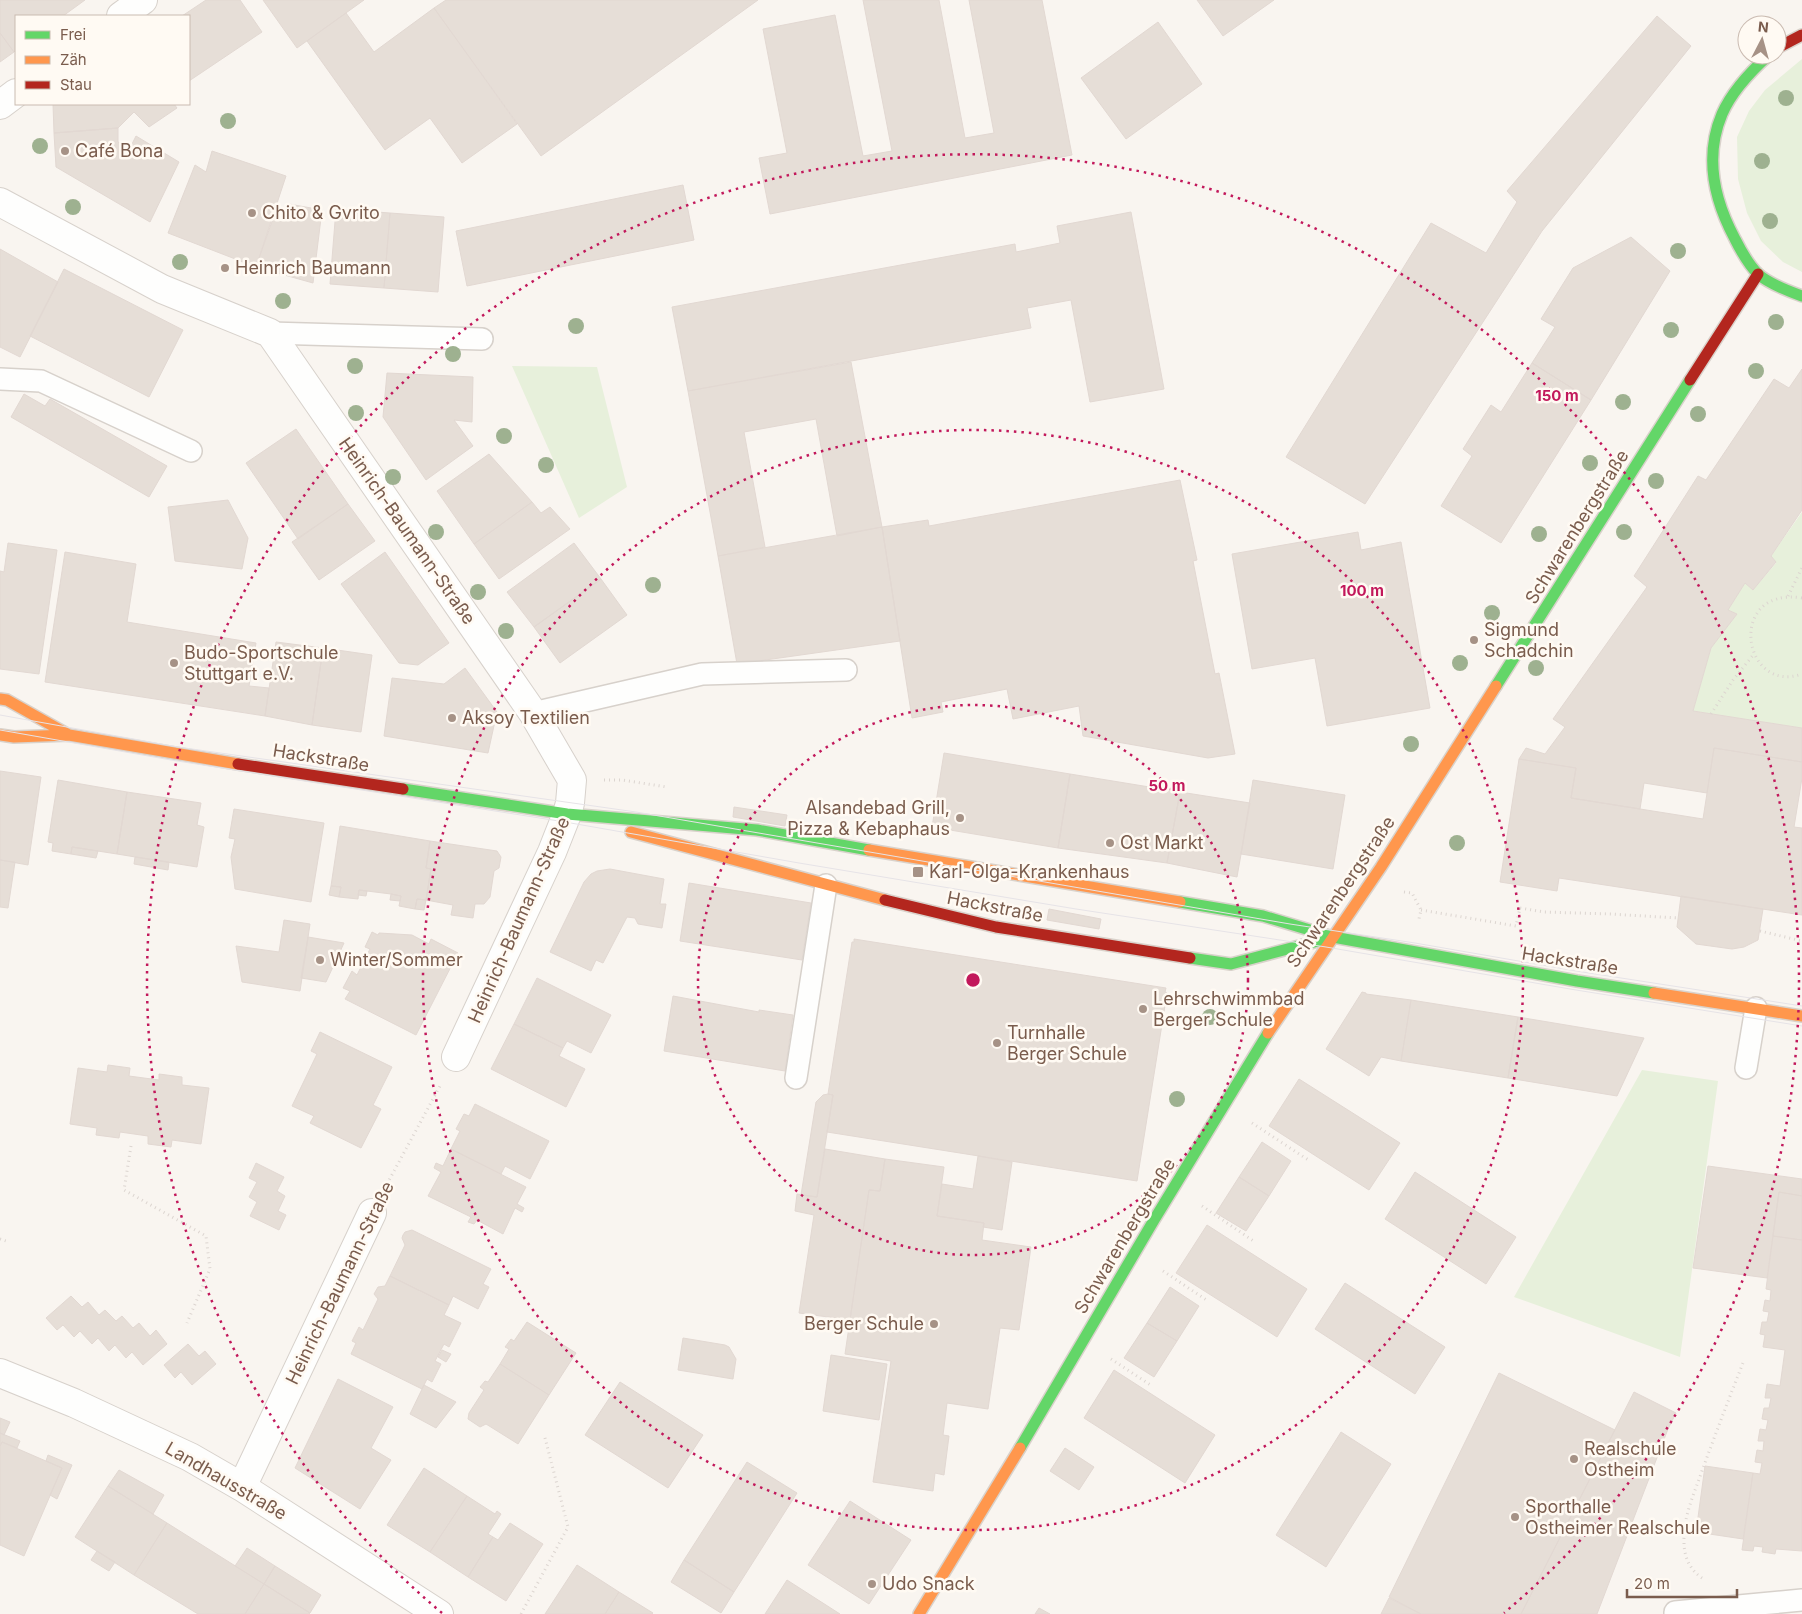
<svg xmlns="http://www.w3.org/2000/svg" width="1802" height="1614" font-family="Inter,sans-serif">
<rect width="100%" height="100%" fill="#f9f5f0"/>
<path fill="#e7f0db" d="M1802 59V272L1783 262 1761 241 1747 213 1738 179 1737 137 1749 111 1765 90Z
M512 366 597 367 627 487 579 518Z
M1802 512V728L1693 711 1711 648 1737 614 1728 610 1745 583 1753 590 1776 563 1771 556Z
M1642 1070 1718 1081 1680 1357 1514 1297Z"/>
<path fill="#e6ded7" stroke="#e2d8d2" d="M0 0H85L63 16H16V50L14 52 0 33Z
M206 0H240L262 32 189 81V16H182Z
M263 0H364L297 48Z
M446 0H758L541 156 434 8Z
M863 0H939L965 138 994 133 969 0H1042L1072 155 770 214 759 158 787 153 763 29 835 15 863 156 892 151Z
M1197 0H1274L1223 36Z
M434 8 517 124 462 163 430 118 385 150 307 41 346 13 374 52Z
M1657 16 1691 46 1542 231 1365 504 1286 457 1431 223 1486 253 1517 202 1507 191Z
M1158 22 1202 84 1126 139 1081 78Z
M0 33 14 52 0 62Z
M53 104H174L177 108 149 127 134 112 118 128 54 133Z
M118 128V142L130 148 136 136 179 162 150 222 56 167 54 133Z
M212 151 286 176 256 267 168 233 195 165 206 172Z
M683 185 694 240 467 286 456 231Z
M289 204 322 210 313 283 256 267 275 213 287 216Z
M336 209 390 213 384 288 330 284Z
M1131 212 1164 389 1090 402 1071 300 1027 308 1031 328 688 391 672 307 1015 244 1016 252 1060 243 1057 226Z
M390 213 444 217 438 292 384 288Z
M1631 237 1670 271 1591 400 1532 363 1555 327 1541 319 1573 268Z
M0 249 58 282 20 357 0 347Z
M64 269 183 330 149 397 30 336Z
M851 362 882 527 837 536 816 419 744 432 765 547 718 556 688 391Z
M1532 363 1591 400 1501 543 1441 506 1472 456 1463 449 1491 405 1501 412Z
M1802 369V510L1771 556 1776 562 1753 590 1745 583 1728 610 1737 614 1711 648 1693 711 1802 728V762L1714 748 1707 793 1644 783 1640 809 1571 798 1576 768 1519 759 1526 748 1545 754 1565 727 1553 719 1647 587 1634 576 1698 476 1706 480 1774 379 1789 388Z
M387 373 473 377 472 422 454 420 473 446 426 480 383 417Z
M24 394 45 406 50 399 167 466 149 497 11 417Z
M296 429 348 504 298 539 246 463Z
M489 454 532 502 474 544 437 491Z
M1180 480 1197 560 1193 561 1215 674 1219 673 1235 754 1208 758 1083 736 1079 706 1013 719 1007 689 941 702 943 712 912 718 882 527 928 520 929 526Z
M228 500 248 538 242 569 175 561 168 507Z
M532 502 541 513 550 507 570 529 499 579 474 544Z
M348 504 375 541 319 580 292 542Z
M882 527 900 641 737 664 718 556Z
M1358 532 1361 550 1401 542 1430 708 1327 726 1315 658 1252 669 1232 554Z
M8 543 57 550 39 674 0 669V571L4 572Z
M574 543 601 579 534 627 507 592Z
M65 552 136 564 127 622 256 643 249 686 269 688 265 716 45 682Z
M385 552 449 643 418 665 399 663 341 584Z
M601 579 627 615 560 663 534 627Z
M276 642 323 648 312 725 265 716Z
M323 648 372 655 361 732 312 725Z
M465 668 497 712 488 753 384 736 392 678 444 684Z
M1714 748 1802 762V778L1794 827 1802 828V915L1559 878 1557 891 1500 882 1519 759 1576 768 1571 798 1703 819Z
M944 753 1070 774 1058 848 932 827Z
M0 771 41 777 28 865 0 860Z
M1070 774 1180 792 1167 863 1058 848Z
M58 780 127 792 117 854 72 847 71 854 52 851 53 843 48 842Z
M1253 780 1345 795 1333 869 1241 854Z
M127 792 201 803 197 825 204 827 197 867 117 854Z
M1180 792 1250 803 1237 877 1167 863Z
M734 807 787 815 785 826 733 817Z
M234 809 324 823 311 902 235 889 231 857 235 839 229 838Z
M340 826 430 841 426 868 431 869 426 900 417 899 415 909 399 906 401 896 391 894 359 890 358 899 339 897 341 887 331 886Z
M430 841 497 851 501 857 499 868 494 871 490 897 484 904H475L473 918 451 915 453 905 426 900 431 869 426 868Z
M72 847 98 851 96 858 71 854Z
M135 857 169 862 168 870 134 864Z
M0 860 15 862 8 908 0 907Z
M610 869 664 879 660 904H666L662 928 638 924 635 918 627 917 603 963 596 960 591 971 550 952 584 882 591 874 597 871Z
M689 883 811 903 802 960 680 941Z
M331 886 341 887 339 897 329 895Z
M359 890 367 891 366 896 358 895Z
M391 894 401 896 400 901 390 900Z
M1681 896 1763 909 1758 940 1744 947 1732 949 1696 944 1677 927Z
M417 899 426 900 424 910 415 909Z
M1049 909 1101 919 1099 929 1047 920Z
M284 920 310 924 300 991 242 982 236 946 279 952Z
M372 932 378 935 379 933 412 935 429 944 431 939 458 953 416 1035 345 999 350 991 343 988 352 971 357 975 370 949 365 947Z
M308 937 344 943 326 982 301 978Z
M854 939 1166 988 1165 992 1167 993 1137 1181 827 1132 833 1095 828 1094 852 942H854Z
M537 978 611 1015 591 1053 567 1041 563 1048 514 1024Z
M1362 992 1366 993V994L1411 1000 1401 1061 1381 1057 1369 1076 1326 1049Z
M673 996 759 1012V1010L793 1015 785 1071 664 1051Z
M1411 1000 1518 1017 1508 1078 1401 1061Z
M1518 1017 1644 1038 1617 1096 1508 1078Z
M514 1024 563 1048 559 1056 585 1069 566 1107 491 1069Z
M320 1032 392 1067 373 1105 381 1109 361 1148 310 1123 314 1116 292 1106 317 1054 311 1051Z
M108 1065 130 1068 129 1076 159 1080V1074L182 1077V1085L209 1088 201 1144 172 1140 171 1147 148 1144V1136L120 1132 119 1138 96 1135 97 1128 70 1124 78 1068 107 1072Z
M1299 1079 1400 1143 1369 1190 1269 1126Z
M828 1094 833 1095 817 1197 801 1195 816 1102 823 1095Z
M475 1104 549 1141 530 1179 505 1166 501 1174 451 1149 460 1131 456 1129 464 1114 469 1116Z
M1262 1142 1291 1161 1269 1196 1239 1177Z
M451 1149 526 1187 517 1204 524 1208 522 1212 515 1208 503 1234 477 1220 474 1224 468 1222 471 1217 428 1196 441 1172 434 1168 436 1163 443 1166Z
M825 1149 885 1159 880 1191 869 1190 850 1320 799 1313 814 1215 795 1211 797 1194 817 1197Z
M978 1156 1012 1162 1002 1230 983 1227 984 1223 937 1216 942 1184 973 1189Z
M885 1159 944 1167 937 1216 984 1223 982 1240 1031 1247 1019 1330 1000 1328 988 1409 947 1403 943 1435 949 1436 944 1475 935 1473 933 1491 873 1482 891 1361 845 1354 869 1190 880 1191Z
M256 1163 284 1177 277 1191 285 1196 278 1211 286 1215 279 1230 250 1216 257 1202 249 1197 257 1182 249 1178Z
M1708 1166 1802 1179V1196L1779 1192 1767 1278 1693 1268Z
M1415 1172 1516 1237 1486 1284 1385 1219Z
M1239 1177 1269 1196 1246 1231 1216 1213Z
M1779 1192 1802 1196V1240L1773 1236Z
M1207 1225 1307 1289 1277 1337 1176 1273Z
M412 1230 491 1269 483 1284 489 1287 478 1309 453 1296 449 1305 390 1276 405 1245 402 1238 403 1235 405 1232Z
M1773 1236 1802 1240V1551L1776 1549 1775 1554 1762 1552 1763 1547 1754 1546 1753 1551 1742 1550 1753 1473 1760 1474 1762 1463 1755 1462 1757 1450 1763 1451 1764 1441H1758L1760 1429 1766 1430 1768 1420 1762 1419 1764 1408H1769L1771 1398H1765L1767 1384 1780 1386 1785 1350 1763 1347 1765 1335 1760 1334 1762 1322H1767L1769 1312 1763 1311 1765 1300 1770 1301 1771 1290 1766 1289Z
M390 1276 449 1305 444 1315 461 1323 449 1347 444 1344 435 1361 441 1364 432 1382 427 1379 422 1389 351 1354 356 1343 352 1341 359 1327 363 1330 378 1299 374 1294 378 1287 385 1286Z
M1345 1283 1445 1347 1415 1394 1315 1329Z
M1170 1287 1199 1306 1177 1341 1147 1323Z
M71 1296 82 1307 88 1302 99 1315 105 1310 116 1321 122 1316 133 1328 139 1323 150 1336 156 1330 167 1344 143 1365 132 1352 126 1358 115 1345 109 1351 98 1338 92 1344 80 1331 74 1337 63 1325 57 1330 46 1318Z
M527 1322 576 1353 549 1395 500 1364 509 1349 505 1347 511 1339 514 1341Z
M1147 1323 1177 1341 1154 1377 1124 1358Z
M683 1338 725 1345 729 1347 736 1359 733 1379 678 1370Z
M188 1344 199 1356 205 1351 216 1364 192 1385 181 1372 175 1378 164 1365Z
M442 1350 451 1354 446 1362 438 1357Z
M831 1355 887 1364 879 1420 823 1411Z
M500 1364 549 1395 518 1444 486 1424 480 1427 468 1419 469 1413 484 1390 480 1387 485 1381 488 1382Z
M1114 1370 1215 1435 1185 1483 1084 1418Z
M1499 1373 1615 1430 1521 1614H1421L1389 1597Z
M338 1379 393 1407 371 1448 391 1460 360 1509 295 1468Z
M620 1382 703 1435 668 1488 585 1435Z
M424 1385 456 1402 436 1428 410 1414Z
M1634 1392 1676 1413 1668 1429 1597 1614H1521Z
M0 1418 10 1422 4 1435 0 1433Z
M1341 1432 1391 1464 1326 1567 1276 1535Z
M0 1433 20 1441 17 1448 2 1442 0 1446Z
M2 1442 62 1468 24 1556 0 1545V1446Z
M1065 1448 1094 1467 1079 1490 1050 1471Z
M48 1455 72 1465 57 1499 50 1495 62 1468 46 1461Z
M747 1462 797 1493 734 1592 684 1560Z
M1705 1466 1753 1473 1743 1539 1696 1532Z
M424 1468 467 1496 430 1552 387 1525Z
M119 1470 164 1495 153 1514 108 1486Z
M108 1486 167 1523 134 1575 75 1537Z
M467 1496 495 1514 497 1511 501 1514 488 1534 493 1537 468 1577 430 1552Z
M850 1501 911 1540 869 1604 808 1565Z
M167 1523 264 1584 245 1614H198L134 1575Z
M510 1523 543 1544 506 1601 468 1577 493 1537 498 1540Z
M247 1548 275 1566 264 1584 235 1566Z
M97 1551 115 1562 109 1571 91 1560Z
M684 1560 734 1592 721 1613 671 1582Z
M577 1565 619 1592 605 1614H545Z
M275 1566 321 1595 310 1613 264 1584Z
M787 1580 840 1614H765Z
M264 1584 310 1613 309 1614H245Z
M619 1592 653 1613 652 1614H605Z
M1389 1598 1421 1614H1381Z
M1039 1608 1050 1614H1035Z"/>
<g fill="none" stroke-linecap="round" stroke-linejoin="round">
<g stroke="#d7d1cb" stroke-width="24">
<path id="lane" d="M270 333 482 339
M0 379 41 381 191 451
M533 713 702 674 846 670
M1746 1068 1756 1008
M796 1078 826 885
M1675 1614V1612L1802 1600"/>
</g>
<g stroke="#d7d1cb" stroke-width="30">
<path id="street" d="M121 16 143 0
M0 105 16 93
M0 202 162 289 270 333 533 713 572 780 570 803 567 814 552 852 456 1057
M0 1373 74 1403 190 1457 242 1487 439 1614
M242 1487 372 1213"/>
</g>
<g stroke="#d9d2cb" stroke-width="14">
<path id="fast" d="M1769 55C1750 72 1732 91 1722 114 1704 157 1714 200 1735 239 1741 251 1748 264 1758 274 1769 284 1788 291 1802 296
M1496 686 1690 380
M403 789 567 814 757 830 869 850
M1180 902 1263 916 1333 937 1577 981 1654 993
M1190 958 1231 964 1333 937
M1020 1448 1154 1220 1268 1033"/>
</g>
<g stroke="#d9d2cb" stroke-width="14">
<path id="slow" d="M0 699 7 700 69 735
M0 735 14 737 69 735 238 764
M631 832 885 900
M869 850 1180 902
M1654 993 1802 1016
M1268 1033 1381 867 1496 686
M919 1614 1020 1448"/>
</g>
<g stroke="#d9d2cb" stroke-width="14">
<path id="jam" d="M1777 48 1802 35
M1690 380 1758 274
M238 764 403 789
M885 900 996 927 1190 958"/>
</g>
<path stroke="#dcd5d0" stroke-width="3" stroke-dasharray="1 4" stroke-linecap="butt" d="M1788 596 1802 568
M1802 598C1726 586 1742 695 1802 674
M1711 714 1733 680 1754 654
M604 780H622L667 787
M1404 892 1412 893 1421 910 1419 919
M1421 910 1516 926 1520 908 1544 912 1610 914 1678 918
M1760 931 1802 941
M1224 996 1226 1003 1247 1005
M1252 1123 1310 1161
M131 1146 124 1190 206 1236 210 1269 187 1323
M387 1184 440 1086
M1202 1206 1255 1242
M0 1239 6 1241
M1163 1271 1208 1301
M1111 1359 1152 1386
M1702 1578C1690 1570 1684 1557 1684 1542 1683 1516 1695 1492 1703 1468 1716 1433 1729 1398 1743 1363
M521 1614 568 1527 544 1434"/>
<use href="#lane" stroke="#fefefd" stroke-width="21"/>
<use href="#street" stroke="#fefefd" stroke-width="28"/>
<use href="#fast" stroke="#63d668" stroke-width="11"/>
<use href="#slow" stroke="#ff974d" stroke-width="11"/>
<use href="#jam" stroke="#b3261e" stroke-width="11"/>
<path stroke="#e6e3e7" stroke-width="1" d="M0 715 178 747 636 812 1290 924 1415 943 1576 971 1802 1006
M0 730 171 760 565 822 799 863 1076 909 1326 947 1576 990 1802 1026"/>
</g>
<g fill="#9eb190">
<circle cx="1786" cy="98" r="8"/>
<circle cx="228" cy="121" r="8"/>
<circle cx="40" cy="146" r="8"/>
<circle cx="1762" cy="161" r="8"/>
<circle cx="73" cy="207" r="8"/>
<circle cx="1770" cy="221" r="8"/>
<circle cx="1678" cy="251" r="8"/>
<circle cx="180" cy="262" r="8"/>
<circle cx="283" cy="301" r="8"/>
<circle cx="1776" cy="322" r="8"/>
<circle cx="576" cy="326" r="8"/>
<circle cx="1671" cy="330" r="8"/>
<circle cx="453" cy="354" r="8"/>
<circle cx="355" cy="366" r="8"/>
<circle cx="1756" cy="371" r="8"/>
<circle cx="1623" cy="402" r="8"/>
<circle cx="356" cy="413" r="8"/>
<circle cx="1698" cy="414" r="8"/>
<circle cx="504" cy="436" r="8"/>
<circle cx="1590" cy="463" r="8"/>
<circle cx="546" cy="465" r="8"/>
<circle cx="393" cy="477" r="8"/>
<circle cx="1656" cy="481" r="8"/>
<circle cx="436" cy="532" r="8"/>
<circle cx="1624" cy="532" r="8"/>
<circle cx="1539" cy="534" r="8"/>
<circle cx="653" cy="585" r="8"/>
<circle cx="478" cy="592" r="8"/>
<circle cx="1492" cy="613" r="8"/>
<circle cx="506" cy="631" r="8"/>
<circle cx="1460" cy="663" r="8"/>
<circle cx="1536" cy="668" r="8"/>
<circle cx="1411" cy="744" r="8"/>
<circle cx="1457" cy="843" r="8"/>
<circle cx="1210" cy="1017" r="8"/>
<circle cx="1177" cy="1099" r="8"/>
</g>
<g fill="none" stroke="#c2185b" stroke-width="2.5" stroke-dasharray="2.5 5">
<circle cx="973" cy="980" r="275"/>
<circle cx="973" cy="980" r="550"/>
<path d="M442 1613A826 826 0 1 1 1504 1613"/>
</g>
<g fill="#a69286" stroke="#fffaf3" stroke-width="2">
<circle cx="65" cy="151" r="5"/>
<circle cx="252" cy="213" r="5"/>
<circle cx="225" cy="268" r="5"/>
<circle cx="1474" cy="640" r="5"/>
<circle cx="174" cy="663" r="5"/>
<circle cx="452" cy="718" r="5"/>
<circle cx="960" cy="818" r="5"/>
<circle cx="1110" cy="843" r="5"/>
<rect x="912" y="866" width="12" height="12" rx="2.5"/>
<circle cx="320" cy="960" r="5"/>
<circle cx="1143" cy="1009" r="5"/>
<circle cx="997" cy="1043" r="5"/>
<circle cx="934" cy="1324" r="5"/>
<circle cx="1574" cy="1459" r="5"/>
<circle cx="1515" cy="1517" r="5"/>
<circle cx="872" cy="1584" r="5"/>
</g>
<g text-anchor="middle" stroke-width="5" stroke-linejoin="round" paint-order="stroke">
<g font-size="18" fill="#7a5c4d" stroke="#fffaf3" text-anchor="start">
<text x="75" y="157">Café Bona</text>
<text x="262" y="219">Chito &amp; Gvrito</text>
<text x="235" y="274">Heinrich Baumann</text>
<text x="1484" y="636">Sigmund<tspan x="1484" dy="21">Schadchin</tspan></text>
<text x="184" y="659">Budo-Sportschule<tspan x="184" dy="21">Stuttgart e.V.</tspan></text>
<text x="462" y="724">Aksoy Textilien</text>
<text x="950" y="814" text-anchor="end">Alsandebad Grill,<tspan x="950" dy="21">Pizza &amp; Kebaphaus</tspan></text>
<text x="1120" y="849">Ost Markt</text>
<text x="929" y="878">Karl-Olga-Krankenhaus</text>
<text x="330" y="966">Winter/Sommer</text>
<text x="1153" y="1005">Lehrschwimmbad<tspan x="1153" dy="21">Berger Schule</tspan></text>
<text x="1007" y="1039">Turnhalle<tspan x="1007" dy="21">Berger Schule</tspan></text>
<text x="924" y="1330" text-anchor="end">Berger Schule</text>
<text x="1584" y="1455">Realschule<tspan x="1584" dy="21">Ostheim</tspan></text>
<text x="1525" y="1513">Sporthalle<tspan x="1525" dy="21">Ostheimer Realschule</tspan></text>
<text x="882" y="1590">Udo Snack</text>
</g>
<g font-size="18" fill="#7a5c4d" stroke="#fffaf3">
<text transform="translate(1577 527) rotate(-58)" y="6">Schwarenbergstraße</text>
<text transform="translate(407 531) rotate(55)" y="6">Heinrich-Baumann-Straße</text>
<text transform="translate(321 758) rotate(9)" y="6">Hackstraße</text>
<text transform="translate(1341 892) rotate(-56)" y="6">Schwarenbergstraße</text>
<text transform="translate(995 907) rotate(11)" y="6">Hackstraße</text>
<text transform="translate(519 920) rotate(-66)" y="6">Heinrich-Baumann-Straße</text>
<text transform="translate(1570 961) rotate(9)" y="6">Hackstraße</text>
<text transform="translate(1125 1236) rotate(-59)" y="6">Schwarenbergstraße</text>
<text transform="translate(340 1283) rotate(-64)" y="6">Heinrich-Baumann-Straße</text>
<text transform="translate(226 1481) rotate(30)" y="6">Landhausstraße</text>
</g>
</g>
<circle cx="973" cy="980" r="8" fill="#c2185b" stroke="#fffaf3" stroke-width="2.5"/>
<g font-size="15" text-anchor="middle" font-weight="bold" fill="#c2185b" stroke="#fffaf3" stroke-width="5" stroke-linejoin="round" paint-order="stroke">
<text x="1557" y="401">150 m</text>
<text x="1362" y="596">100 m</text>
<text x="1167" y="791">50 m</text>
</g>
<rect x="15" y="15" width="175" height="90" fill="#fffaf3" stroke="#cabbb1"/>
<rect x="25" y="31" width="25" height="8" fill="#63d668" stroke="#cabbb1"/>
<text x="60" y="40" font-size="15" fill="#7a5c4d">Frei</text>
<rect x="25" y="56" width="25" height="8" fill="#ff974d" stroke="#cabbb1"/>
<text x="60" y="65" font-size="15" fill="#7a5c4d">Zäh</text>
<rect x="25" y="81" width="25" height="8" fill="#b3261e" stroke="#cabbb1"/>
<text x="60" y="90" font-size="15" fill="#7a5c4d">Stau</text>
<g transform="translate(1762 40) rotate(6)"><circle r="24" fill="#fffaf3" stroke="#cabbb1"/>
<path d="M0-4L9 19L0 12L-9 19Z" fill="#a69286"/>
<text y="-8" font-size="14" font-weight="bold" text-anchor="middle" fill="#7a5c4d">N</text>
</g>
<path d="M1627 1589v8h110v-8" fill="none" stroke="#7a5c4d" stroke-width="2.5"/>
<text x="1634" y="1589" font-size="15" fill="#7a5c4d" stroke="#fffaf3" stroke-width="4" paint-order="stroke">20 m</text>
</svg>
